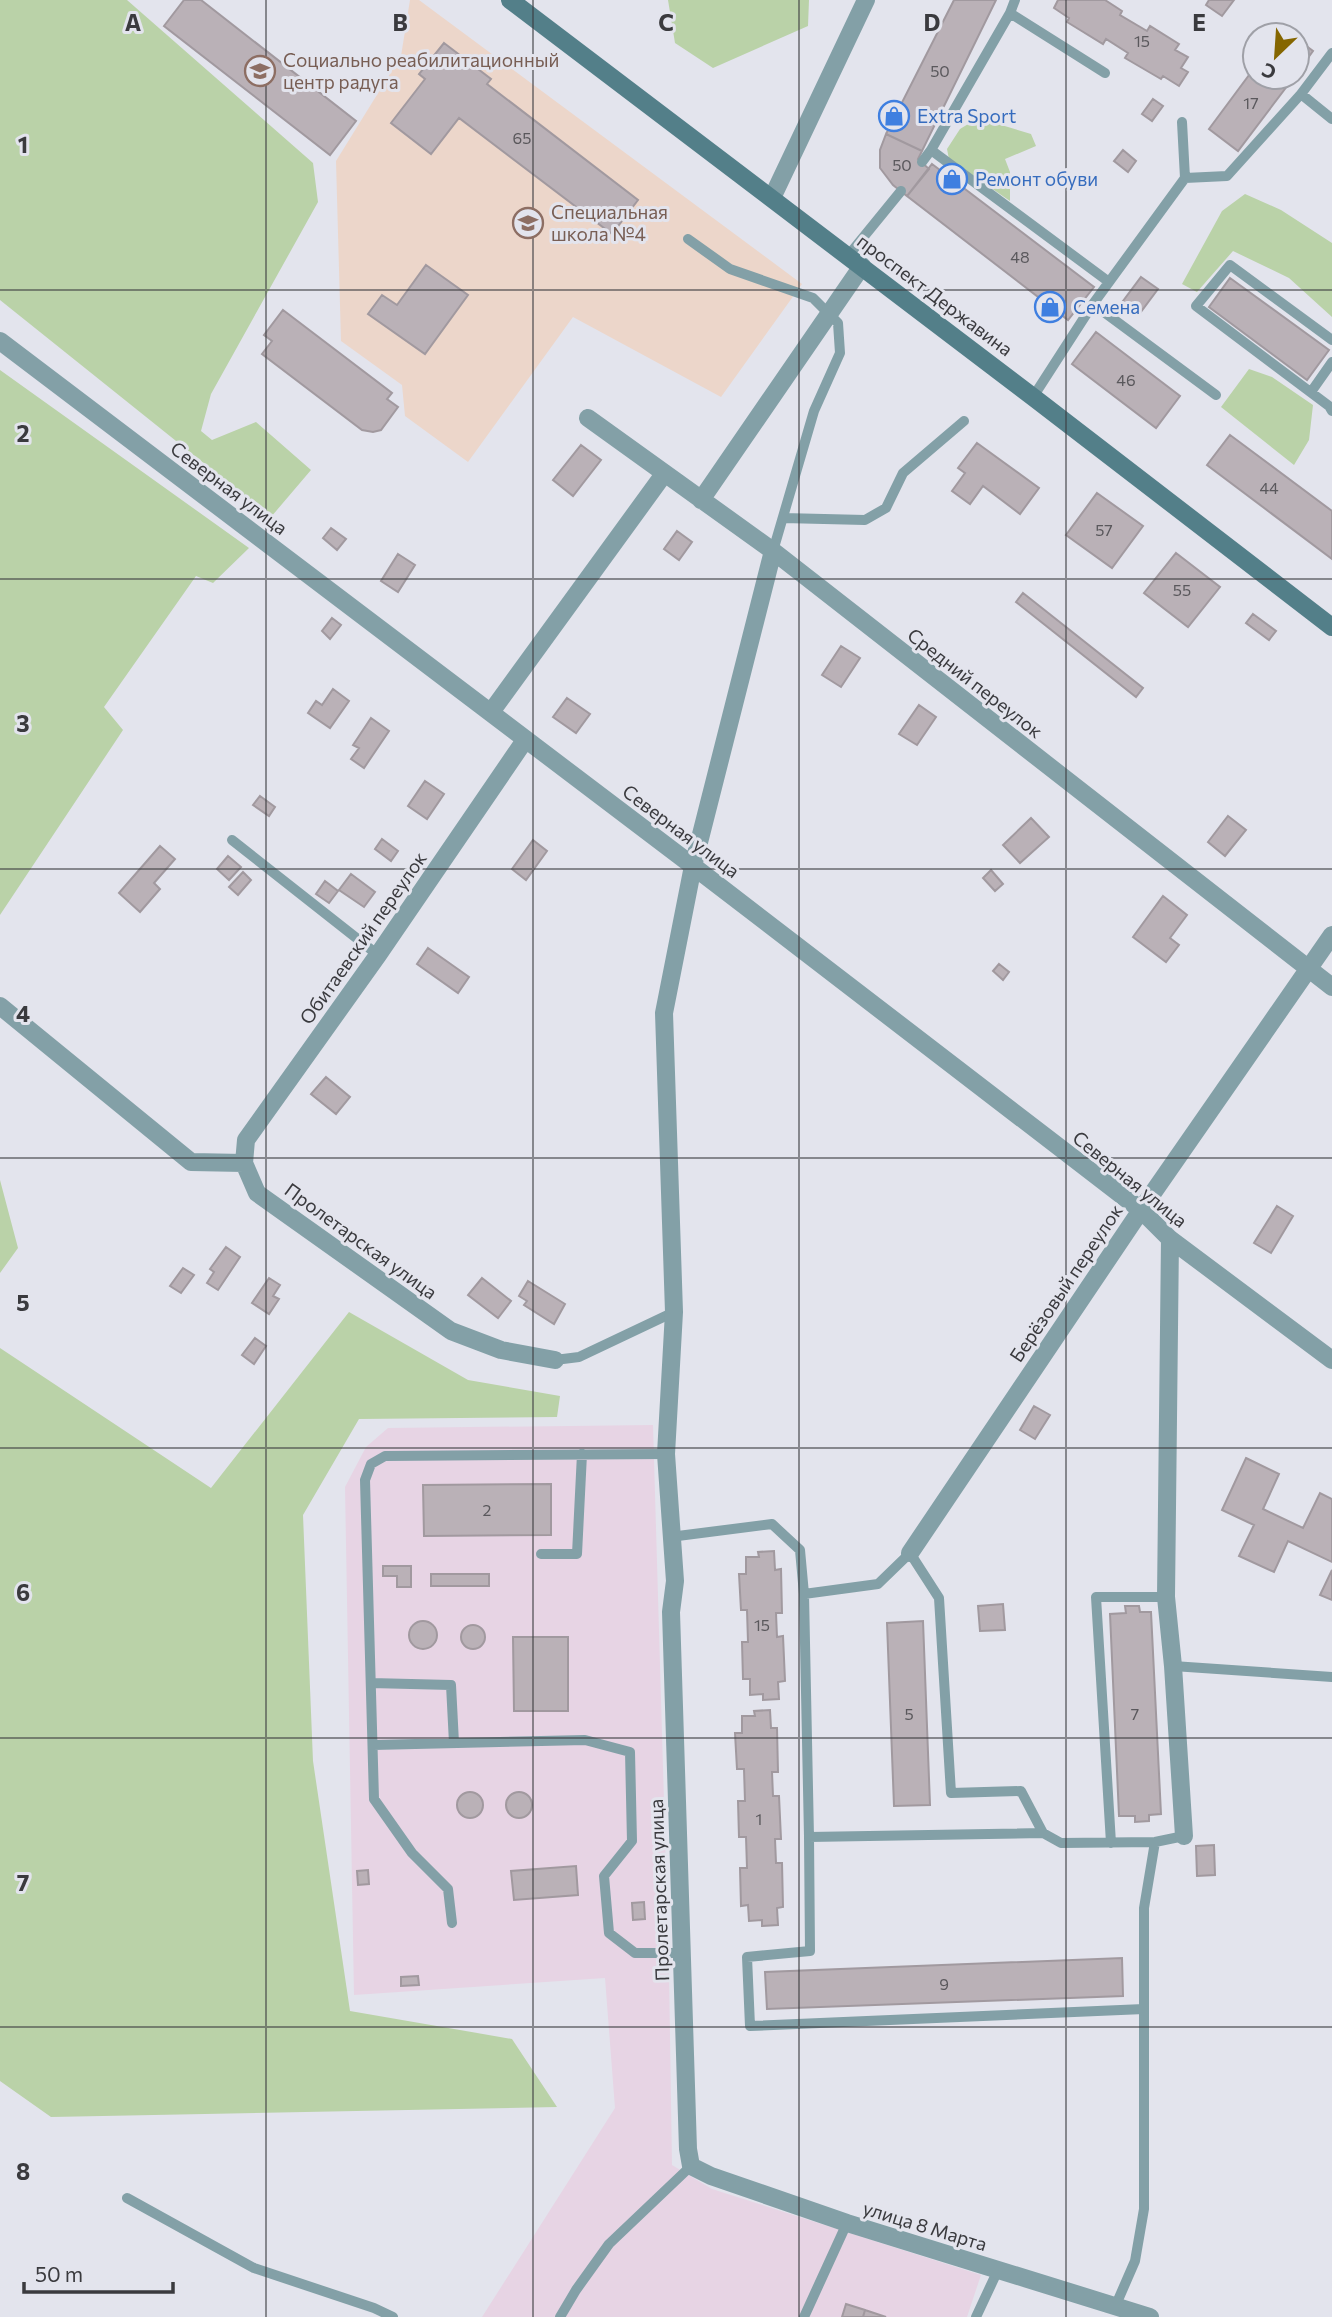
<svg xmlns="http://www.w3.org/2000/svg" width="1332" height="2317" font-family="Commissioner,sans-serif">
<rect width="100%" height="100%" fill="#e3e4ed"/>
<path fill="#e7d4e4" d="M653 1425 669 1973 672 2165 712 2189 981 2275 967 2317H482L615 2108 605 1978 354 1995 345 1487 366 1447 388 1428Z"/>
<path fill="#ecd6ca" d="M410 0H419L802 284 721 397 573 317 468 462 405 416 402 385 341 341 336 161 401 56Z"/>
<path fill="#bad2a8" d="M0 0H127L313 163 318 202 211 394 201 431 212 440 256 422 311 470 271 517 0 300Z
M668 0H809L808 26 713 68 675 43Z
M978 118 1031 134 1036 146 1005 159 1010 172V201L949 159 947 149 960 129Z
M1245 194 1281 210 1332 243V317L1289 278 1233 251 1197 292 1182 284 1222 211Z
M1249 369 1272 377 1313 405 1309 440 1294 465 1221 407Z
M0 370 249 548 213 583 196 576 104 707 123 730 0 915Z
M0 1180 18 1248 0 1273Z
M349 1312 468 1380 560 1396 557 1417 359 1419 303 1515 313 1761 350 2011 512 2039 557 2107 51 2117 0 2081V1348L211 1488Z"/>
<path fill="#bab1b7" stroke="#a1999f" stroke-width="2" d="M184 0H201L356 121 330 155 164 26Z
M954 0H996L922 151 886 134Z
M1058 0H1105L1122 11 1120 15 1147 31 1150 26 1179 44 1175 50 1188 57 1181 68 1188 72 1179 86 1163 76 1161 79 1125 58 1128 53 1106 39 1103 44 1067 22 1069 18 1054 8Z
M1209 0H1234L1222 16 1206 5Z
M1297 39 1313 51 1297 73Z
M444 43 491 79 487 84 638 200 612 234 459 118 431 154 391 123 425 79 419 74Z
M1255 67V77H1294L1238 151 1209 129Z
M1153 99 1163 106 1152 121 1142 114Z
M886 134 922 151 918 159 929 169 907 196 893 185 880 168V150Z
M1123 150 1136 161 1128 172 1114 161Z
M932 164 1094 287 1068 320 907 196Z
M426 265 468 295 425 354 368 314 382 295 397 305Z
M1141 277 1158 289 1140 313 1123 301Z
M1230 278 1329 350 1307 380 1209 307Z
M283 310 392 393 387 399 398 407 381 430 373 432 362 430 262 354 272 341 264 335Z
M1096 332 1180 396 1156 428 1072 364Z
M1230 435 1332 511V559L1207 465Z
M977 443 1039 488 1020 514 983 486 970 504 952 491 965 473 958 468Z
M581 445 601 460 573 496 553 480Z
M1097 493 1143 526 1112 568 1066 535Z
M331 528 346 539 337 550 323 538Z
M677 531 692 542 679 560 664 549Z
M1176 553 1220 587 1188 627 1144 593Z
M398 554 415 565 398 592 381 581Z
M1023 593 1143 688 1136 697 1016 602Z
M1253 614 1276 631 1269 640 1246 623Z
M332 618 341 625 330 639 322 631Z
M841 646 860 658 841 687 822 675Z
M333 689 349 701 330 728 308 713 316 701 322 705Z
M567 698 590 714 576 733 553 717Z
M919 705 936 717 917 745 899 734Z
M371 718 389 731 364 768 351 759 359 748 353 745Z
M425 781 444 794 427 819 408 806Z
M260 796 275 807 269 816 253 805Z
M1228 816 1246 830 1225 856 1208 842Z
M1031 818 1049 837 1020 863 1003 845Z
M382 839 398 851 391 861 375 849Z
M533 840 547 851 526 880 512 869Z
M160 846 175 859 154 883 160 889 140 912 119 893Z
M228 856 241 867 229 880 217 869Z
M991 870 1003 884 995 891 983 878Z
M243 872 251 880 238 895 229 887Z
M351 874 375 892 364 907 339 890Z
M325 881 338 891 329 903 316 894Z
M1163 896 1187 915 1170 938 1179 945 1166 962 1133 937Z
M428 948 469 977 458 993 417 964Z
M999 964 1009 972 1003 980 993 971Z
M326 1077 350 1097 336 1114 311 1094Z
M1277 1206 1293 1216 1271 1253 1254 1243Z
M226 1247 240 1257 218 1290 207 1283 214 1272 210 1269Z
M183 1268 194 1275 181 1293 170 1286Z
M269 1278 280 1285 273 1296 279 1299 269 1314 252 1303Z
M482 1278 511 1301 498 1318 468 1295Z
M528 1281 565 1304 554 1324 524 1305 527 1301 519 1296Z
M255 1338 266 1346 254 1364 242 1355Z
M1034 1406 1050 1415 1035 1439 1020 1430Z
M1246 1458 1279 1474 1263 1509 1303 1528 1320 1493 1332 1499V1562L1288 1541 1274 1572 1239 1556 1254 1525 1222 1510Z
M551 1484V1535L424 1536 423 1485Z
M774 1551 775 1570 781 1569 782 1613H776L777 1637 783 1636 785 1681 778 1682 779 1699 763 1700V1694L750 1695V1679H743L742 1642H748L747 1610H741L739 1574H746V1557H759L758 1552Z
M383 1566H411V1587H397V1576H383Z
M1332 1570V1600L1320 1595Z
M431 1574H489V1586H431Z
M1003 1604 1005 1630 980 1631 978 1606Z
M1125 1606H1139L1140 1612H1151L1161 1814 1149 1815V1821L1135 1822V1816H1119L1110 1614 1126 1613Z
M923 1621 930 1805 894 1806 887 1623Z
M409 1635a14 14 0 1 1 28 0a14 14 0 1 1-28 0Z
M461 1637a12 12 0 1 1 24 0a12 12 0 1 1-24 0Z
M513 1637H568V1711H514Z
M770 1710 771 1728H777L778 1772H772L773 1796H779L781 1839H775L776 1863H782L783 1907 777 1908 778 1925 762 1926V1920L749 1921 748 1905 741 1906 740 1868H747L746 1837H739L738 1801H745L744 1769H737L735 1733H742V1716H755L754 1711Z
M457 1805a13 13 0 1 1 26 0a13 13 0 1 1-26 0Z
M506 1805a13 13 0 1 1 26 0a13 13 0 1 1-26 0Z
M1214 1845 1215 1875 1197 1876 1196 1846Z
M576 1866 578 1895 514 1900 511 1871Z
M368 1870 369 1884 358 1885 357 1871Z
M644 1902 645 1919 633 1920 632 1903Z
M1122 1958 1123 1996 767 2009 765 1972Z
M418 1976 419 1985 401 1986V1977Z
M846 2304 865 2310 863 2317H842Z
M865 2310 886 2317H863Z"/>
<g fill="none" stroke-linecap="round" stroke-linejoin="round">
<path stroke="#83a0a7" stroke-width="10" d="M1015 0 1010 13 1105 73
M1301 94 1332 53
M931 150 1010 13
M922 162 931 150 1109 282
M1185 178 1227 176 1301 94 1332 119
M688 239 730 269 813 298 838 323 840 353 814 411 773 551
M848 256 901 191
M1093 304 1216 395
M1332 340 1230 265 1196 306 1329 406 1332 411
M1311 392 1332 362
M1033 397 1093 304 1185 178 1182 122
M783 518 865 520 886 508 903 473 964 421
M232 840 378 955
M555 1360 579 1357 674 1312
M670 1537 772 1524 800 1550 804 1594 809 1837 1043 1833 1061 1843 1155 1842 1184 1836
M541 1554H577L582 1454
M804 1594 878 1584 910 1553 939 1598 951 1793 1021 1791 1043 1833
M1173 1666 1332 1677
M371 1683 451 1685 454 1743
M373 1745 585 1740 630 1752 632 1841 604 1876 609 1933 635 1953H682
M809 1837 810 1951 747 1957 750 2026 1144 2009V1908L1155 1842
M1111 1843 1096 1597H1166
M452 1923 448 1889 412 1853 374 1799 365 1480 371 1464 385 1456 666 1454
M127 2198 254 2268 374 2308 393 2317
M1115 2307 1135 2261 1144 2209V2009
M560 2317 576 2290 609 2244 691 2166
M804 2317 847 2223
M976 2317 998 2270"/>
<path stroke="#83a0a7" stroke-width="18" d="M772 198 866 0
M0 341 693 866 1141 1210 1170 1239 1332 1360
M588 418 773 551 1332 987
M701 500 862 266
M773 551 693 866 664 1013 674 1312 666 1454 675 1581 671 1612 688 2149 691 2166 711 2176 847 2223 1150 2317
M491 712 664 474
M0 1006 191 1162 244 1163 257 1193 451 1331 501 1350 555 1360
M244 1163 246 1140 378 955 525 740
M1170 1239 1166 1597 1173 1666 1184 1836
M910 1553 1141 1210 1332 935"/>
<path stroke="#537f89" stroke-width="18" d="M510 0 1033 397 1332 627"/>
</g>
<path fill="none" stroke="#3a3a3e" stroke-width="2" stroke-opacity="0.55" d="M266 0V2317M533 0V2317M799 0V2317M1066 0V2317M0 290H1332M0 579H1332M0 869H1332M0 1158H1332M0 1448H1332M0 1738H1332M0 2027H1332"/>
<defs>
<g id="school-ring" transform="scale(1.575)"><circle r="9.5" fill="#e3e4ed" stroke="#8d6e63" stroke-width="1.5"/><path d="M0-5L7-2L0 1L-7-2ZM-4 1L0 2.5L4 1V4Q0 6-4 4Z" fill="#8d6e63"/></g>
<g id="shop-ring" transform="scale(1.575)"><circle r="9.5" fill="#e3e4ed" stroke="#3f7fe0" stroke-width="1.5"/><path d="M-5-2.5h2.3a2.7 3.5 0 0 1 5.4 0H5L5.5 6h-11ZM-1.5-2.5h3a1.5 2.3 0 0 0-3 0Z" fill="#3f7fe0"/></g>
</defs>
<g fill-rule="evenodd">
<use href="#school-ring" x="260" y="71"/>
<use href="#shop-ring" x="894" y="116"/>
<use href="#shop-ring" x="952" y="179"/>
<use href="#school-ring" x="528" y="223"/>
<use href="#shop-ring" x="1050" y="307"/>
</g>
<g text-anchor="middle" stroke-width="6" stroke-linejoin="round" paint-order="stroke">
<g font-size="16" fill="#5a585c">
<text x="1142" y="47">15</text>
<text x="940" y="77">50</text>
<text x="1251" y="109">17</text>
<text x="522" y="144">65</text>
<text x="902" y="171">50</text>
<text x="1020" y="263">48</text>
<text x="1126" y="386">46</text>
<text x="1269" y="494">44</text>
<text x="1104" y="536">57</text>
<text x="1182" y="596">55</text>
<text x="487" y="1516">2</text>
<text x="762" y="1631">15</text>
<text x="909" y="1720">5</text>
<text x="1135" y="1720">7</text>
<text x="759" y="1825">1</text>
<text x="944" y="1990">9</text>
</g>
<g font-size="19" fill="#785e54" stroke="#e3e4ed" text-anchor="start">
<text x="283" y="67">Социально реабилитационный<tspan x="283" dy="22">центр радуга</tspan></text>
<text x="551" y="219">Специальная<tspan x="551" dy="22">школа №4</tspan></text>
</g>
<g font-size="19" fill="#366cbe" stroke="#e3e4ed" text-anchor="start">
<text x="917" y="123">Extra Sport</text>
<text x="975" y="186">Ремонт обуви</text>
<text x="1073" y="314">Семена</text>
</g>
<g font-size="19" fill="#3a3a3e" stroke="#e3e4ed">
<text transform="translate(935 295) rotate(37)" y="7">проспект Державина</text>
<text transform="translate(229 488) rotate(37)" y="7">Северная улица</text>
<text transform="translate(975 683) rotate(38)" y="7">Средний переулок</text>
<text transform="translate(681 831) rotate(37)" y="7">Северная улица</text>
<text transform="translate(363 938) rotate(-55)" y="7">Обитаевский переулок</text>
<text transform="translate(1130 1179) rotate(39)" y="7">Северная улица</text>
<text transform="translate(361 1241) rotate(36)" y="7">Пролетарская улица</text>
<text transform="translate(1066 1283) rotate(-56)" y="7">Берёзовый переулок</text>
<text transform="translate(659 1890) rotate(-92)" y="7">Пролетарская улица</text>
<text transform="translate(925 2226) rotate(17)" y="7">улица 8 Марта</text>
</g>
</g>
<g font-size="23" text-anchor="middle" font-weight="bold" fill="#3a3a3e" stroke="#e3e4ed" stroke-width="6" stroke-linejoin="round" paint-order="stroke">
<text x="133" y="31">A</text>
<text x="400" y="31">B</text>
<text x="666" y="31">C</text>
<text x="932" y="31">D</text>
<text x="1199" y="31">E</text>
<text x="23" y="153">1</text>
<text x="23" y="442">2</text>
<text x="23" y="732">3</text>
<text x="23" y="1022">4</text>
<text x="23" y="1311">5</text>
<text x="23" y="1601">6</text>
<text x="23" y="1891">7</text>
<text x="23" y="2180">8</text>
</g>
<g transform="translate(1276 56) rotate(205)"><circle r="33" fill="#e3e4ed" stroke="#9fa0a7" stroke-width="2"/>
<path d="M0-5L12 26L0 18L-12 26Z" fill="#856600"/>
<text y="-10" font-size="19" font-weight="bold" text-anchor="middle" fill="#3a3a3e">С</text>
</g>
<path d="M24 2282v10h149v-10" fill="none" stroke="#3a3a3e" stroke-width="3.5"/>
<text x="35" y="2282" font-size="21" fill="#3a3a3e" stroke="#e3e4ed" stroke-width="5" paint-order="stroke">50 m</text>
</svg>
